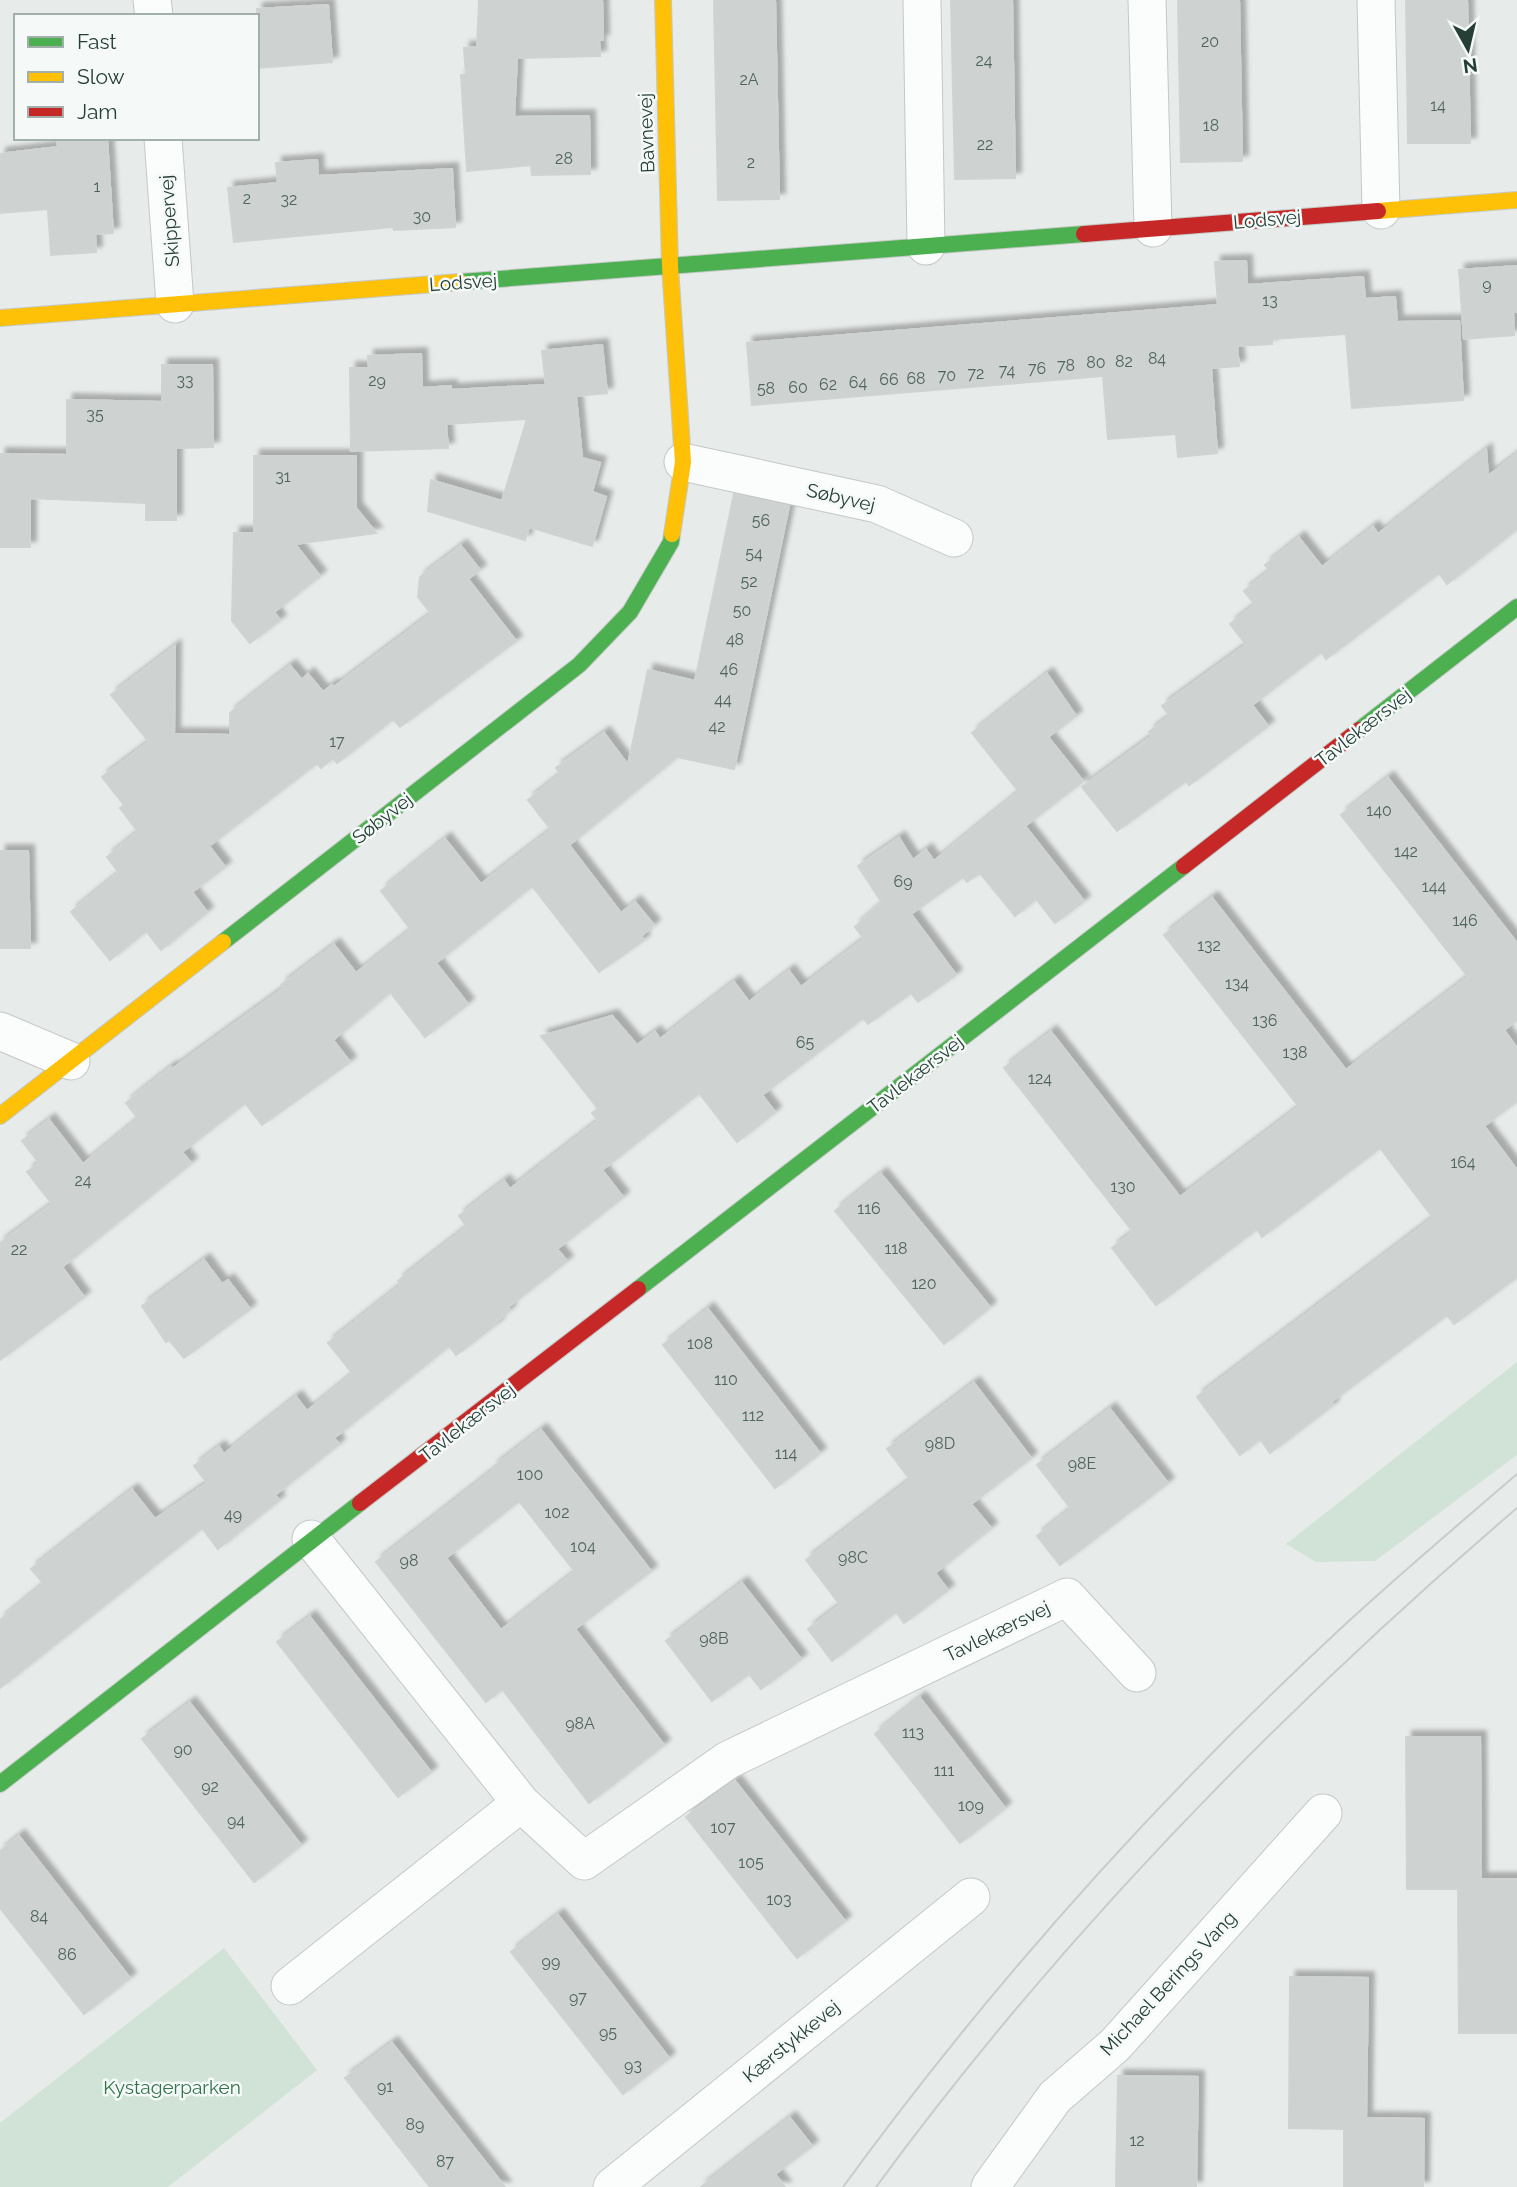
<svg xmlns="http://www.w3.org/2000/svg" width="1517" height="2187" font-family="Raleway,sans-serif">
<defs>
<filter id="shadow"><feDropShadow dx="6" dy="-6" stdDeviation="2" flood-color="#0004"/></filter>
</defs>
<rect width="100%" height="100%" fill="#e7ebe9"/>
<path fill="#d1e3d6" d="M1517 1362V1455L1375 1561 1316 1562 1286 1544Z
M224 1948 317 2070 168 2187H0V2123Z"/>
<path fill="#ced2d0" stroke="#cfd4d2" stroke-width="2" fill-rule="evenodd" filter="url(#shadow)" d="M479 0H602L603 40H599L600 56 517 58 514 117 589 116 590 174 532 175 531 165 467 171 461 75H466L464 48 477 47Z
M714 0H775L779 199 718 200Z
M951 0H1012L1015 178 955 179Z
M1178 0H1239L1242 161 1181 162Z
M1406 0H1467L1470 143H1408Z
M328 5 332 62 257 68V9Z
M57 138H107L113 233 95 234 96 252 51 255 48 209 0 213V154L58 147Z
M317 160 318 176 452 169 455 227 394 230 393 227 234 242 228 188 278 183 276 163Z
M1246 261 1247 285 1363 277 1365 299 1395 297 1397 322 1459 321 1463 400 1352 408 1346 334 1272 339V344L1237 346 1239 366 1211 368 1217 453 1178 457 1176 434 1108 439 1103 376 752 405 747 343 1218 305 1215 262Z
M1517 266V312H1513L1514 335 1464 339 1459 270Z
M602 345 607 393 576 396 582 458 600 463 592 492 606 497 592 546 529 527 525 540 428 511 431 480 502 501 527 419 446 424 448 448 351 451 350 368H369L368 356 421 354 422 388 451 386V390L546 385 542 351Z
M162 365H212L213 447 176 448V520H146V503L30 498V547H0V454L67 455V400L162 402Z
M1486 450 1488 476 1517 454V529L1447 584 1439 573 1326 659 1321 652 1252 705 1268 726 1189 785 1186 781 1117 831 1082 787 1152 736 1149 732 1170 716 1162 706 1246 645 1230 624 1255 605 1244 591 1270 571 1265 565 1299 538 1322 567 1373 527 1378 534Z
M254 456H356V508L376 533 295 544 320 576 274 612 280 620 250 643 232 621 234 533H254Z
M734 494 789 506 734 769 677 757 569 845 621 913 635 902 654 925 641 936 644 940 599 972 532 886 436 963 468 1004 425 1037 390 992 333 1040 350 1062 262 1125 245 1103 182 1152 191 1163 62 1267 84 1297 0 1360V1243L52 1204 27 1172 39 1163 22 1141 49 1120 83 1164 138 1119 126 1103 171 1067 172 1069 284 988 281 985 334 945 356 973 411 930 381 891 445 839 481 884 551 830 528 800 561 774 556 768 604 733 628 765 648 670 695 681Z
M461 546 480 570 468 579 516 641 400 727 393 719 337 763 333 758 321 768 317 763 209 846 225 867 192 892 207 912 161 950 146 931 110 960 71 912 119 873 107 857 138 832 120 808 124 805 102 777 149 742 111 695 175 646 174 734 230 735V713L290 666 302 680 308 674 323 692 332 685 334 687 431 614 418 597 420 577Z
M1047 674 1076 716 1048 737 1083 781 1025 826 1084 901 1055 923 1036 899 1015 916 980 873 967 882 963 877 911 914 956 975 918 1002 911 993 868 1024 863 1018 762 1095 775 1112 737 1142 699 1093 602 1170 623 1197 557 1249 567 1261 508 1307 510 1310 497 1321 498 1323 456 1355 449 1346 334 1438 339 1444 275 1495 279 1500 218 1549 202 1528 0 1688V1620L44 1584 31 1569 132 1490 155 1519 207 1483 194 1466 219 1447 224 1454 296 1397 307 1411 353 1374 328 1343 401 1285 398 1281 467 1227 459 1216 504 1181 510 1189 598 1121 592 1113 598 1109 541 1036 612 1016 637 1045 655 1032 660 1039 734 982 749 1002 789 971 801 987 864 939 855 927 882 903 858 866 899 838 913 860 926 850 934 861 1019 792 972 733Z
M1388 778 1517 943V1020L1504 1030 1517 1048V1101L1484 1126 1517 1170V1277L1454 1324 1447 1315 1331 1402 1333 1405 1270 1453 1260 1439 1240 1455 1197 1397 1433 1218 1380 1148 1262 1237 1257 1229 1156 1305 1112 1248 1133 1232 1004 1068 1051 1032 1180 1197 1299 1107 1164 935 1212 898 1346 1070 1468 977 1341 815Z
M0 851H28L30 948H0Z
M881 1174 990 1307 944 1344 835 1211Z
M204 1260 222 1284 228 1280 250 1309 184 1358 169 1340 166 1342 142 1306Z
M708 1309 820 1453 775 1488 663 1345Z
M974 1383 1031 1458 971 1504 991 1528 935 1573 948 1590 904 1623 896 1612 832 1661 808 1629 840 1605 806 1560 910 1480 887 1449Z
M1110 1409 1168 1483 1060 1565 1037 1536 1071 1509 1037 1465Z
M541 1430 651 1571 575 1629 664 1745 589 1803 502 1689 486 1702 376 1562 495 1469 493 1467ZM519 1501 575 1572 501 1630 446 1558Z
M742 1583 801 1659 761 1689 749 1674 712 1701 666 1641Z
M310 1617 431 1772 398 1797 277 1642Z
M920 1698 1005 1808 960 1843 875 1734Z
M190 1703 301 1845 254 1882 142 1739Z
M1406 1737H1480L1481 1879H1517V2033H1459L1458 1889H1407Z
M735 1781 845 1921 797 1958 686 1817Z
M19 1836 130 1978 84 2014 0 1908V1851Z
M558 1915 669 2058 623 2094 511 1952Z
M1290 1977 1368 1978 1366 2118 1424 2119 1423 2187H1344V2129L1289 2128Z
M392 2043 505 2187H430L345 2078Z
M1118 2076 1198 2077 1196 2187H1116Z
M790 2118 812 2146 775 2174 785 2187H701Z"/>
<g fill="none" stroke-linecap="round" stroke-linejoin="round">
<g stroke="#c4c8c6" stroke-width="39">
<path id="street" d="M152 0 154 16
M922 0 926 246
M1147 0 1153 228
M1376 0 1381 210
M163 138 175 304
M683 462 877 504 954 538
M0 1031 71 1061
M521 1803 584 1861 728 1760 1067 1597 1137 1673
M290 1986 521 1803 311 1539
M612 2187 971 1897
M990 2187 1055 2097 1115 2045 1323 1813"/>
</g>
<g stroke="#c3c9c6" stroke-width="18">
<path id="fast" d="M460 282 1084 234
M1359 730 1517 607
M223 942 579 665 630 612 671 542 672 534
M638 1289 1184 866
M0 1784 360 1503"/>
</g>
<g stroke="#c3c9c6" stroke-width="18">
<path id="slow" d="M663 0 670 266 683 462 672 534
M1378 211 1517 200
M0 318 460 282
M0 1116 223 942"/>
</g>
<g stroke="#c3c9c6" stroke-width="18">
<path id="jam" d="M1084 234 1378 211
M1184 866 1359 730
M360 1503 638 1289"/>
</g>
<use href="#street" stroke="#fbfcfc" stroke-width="37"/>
<use href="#fast" stroke="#4caf50" stroke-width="16"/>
<use href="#slow" stroke="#ffc107" stroke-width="16"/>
<use href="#jam" stroke="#c62828" stroke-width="16"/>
<path stroke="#c8ccca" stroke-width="2" d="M843 2187C989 1987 1156 1800 1338 1631 1396 1577 1457 1526 1517 1474
M876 2187C1061 1935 1280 1711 1517 1508"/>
</g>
<g text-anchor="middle" stroke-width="5" stroke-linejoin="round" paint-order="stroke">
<g font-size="16" fill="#50645e">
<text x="1210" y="47">20</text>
<text x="984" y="66">24</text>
<text x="749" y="85">2A</text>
<text x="1438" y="111">14</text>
<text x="1211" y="131">18</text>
<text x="985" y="150">22</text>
<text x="564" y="164">28</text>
<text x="751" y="168">2</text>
<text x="97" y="192">1</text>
<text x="247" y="204">2</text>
<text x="289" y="205">32</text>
<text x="422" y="222">30</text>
<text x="1487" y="290">9</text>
<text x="1270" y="306">13</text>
<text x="1157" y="364">84</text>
<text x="1124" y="367">82</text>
<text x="1096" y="368">80</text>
<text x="1066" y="371">78</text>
<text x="1037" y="374">76</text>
<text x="1007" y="376">74</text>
<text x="976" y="379">72</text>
<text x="947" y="381">70</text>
<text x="916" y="384">68</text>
<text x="889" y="385">66</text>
<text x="185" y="386">33</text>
<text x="377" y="386">29</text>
<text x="858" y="388">64</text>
<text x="828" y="390">62</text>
<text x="798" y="393">60</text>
<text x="766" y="394">58</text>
<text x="95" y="420">35</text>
<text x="283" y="482">31</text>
<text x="761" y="526">56</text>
<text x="754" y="559">54</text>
<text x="749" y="587">52</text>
<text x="742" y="616">50</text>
<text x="735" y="645">48</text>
<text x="729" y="675">46</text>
<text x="723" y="705">44</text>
<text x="717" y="732">42</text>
<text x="337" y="747">17</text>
<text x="1379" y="816">140</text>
<text x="1406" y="857">142</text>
<text x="903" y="887">69</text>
<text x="1434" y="892">144</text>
<text x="1465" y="926">146</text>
<text x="1209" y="951">132</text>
<text x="1237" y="989">134</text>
<text x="1265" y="1026">136</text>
<text x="805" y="1048">65</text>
<text x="1295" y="1058">138</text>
<text x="1040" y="1084">124</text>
<text x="1463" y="1168">164</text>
<text x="83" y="1186">24</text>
<text x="1123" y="1192">130</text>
<text x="869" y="1214">116</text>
<text x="896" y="1254">118</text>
<text x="19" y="1255">22</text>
<text x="924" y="1289">120</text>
<text x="700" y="1349">108</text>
<text x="726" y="1385">110</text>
<text x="753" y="1421">112</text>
<text x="940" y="1449">98D</text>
<text x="786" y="1459">114</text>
<text x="1082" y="1469">98E</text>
<text x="530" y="1480">100</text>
<text x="557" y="1518">102</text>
<text x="233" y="1520">49</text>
<text x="583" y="1552">104</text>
<text x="853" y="1563">98C</text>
<text x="409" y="1566">98</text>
<text x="714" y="1644">98B</text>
<text x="580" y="1729">98A</text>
<text x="913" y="1738">113</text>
<text x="183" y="1755">90</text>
<text x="944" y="1776">111</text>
<text x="210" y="1792">92</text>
<text x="971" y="1811">109</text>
<text x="236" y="1826">94</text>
<text x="723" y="1833">107</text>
<text x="751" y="1868">105</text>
<text x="779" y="1905">103</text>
<text x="39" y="1922">84</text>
<text x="67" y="1960">86</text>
<text x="551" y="1967">99</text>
<text x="578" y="2003">97</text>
<text x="608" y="2038">95</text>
<text x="633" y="2071">93</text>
<text x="385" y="2092">91</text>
<text x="415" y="2130">89</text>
<text x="1137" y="2146">12</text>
<text x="445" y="2167">87</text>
</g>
<g font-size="19" fill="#253f37" stroke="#f5faf8">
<text transform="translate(646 133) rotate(-92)" y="7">Bavnevej</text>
<text transform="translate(1267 219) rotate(-5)" y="7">Lodsvej</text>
<text transform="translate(169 221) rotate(-94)" y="7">Skippervej</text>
<text transform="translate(463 282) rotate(-4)" y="7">Lodsvej</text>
<text transform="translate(841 497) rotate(13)" y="7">Søbyvej</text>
<text transform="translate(1363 727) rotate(-38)" y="7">Tavlekærsvej</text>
<text transform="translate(382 818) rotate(-38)" y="7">Søbyvej</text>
<text transform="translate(915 1074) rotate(-38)" y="7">Tavlekærsvej</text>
<text transform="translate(467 1422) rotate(-38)" y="7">Tavlekærsvej</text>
<text transform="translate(997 1631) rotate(-26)" y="7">Tavlekærsvej</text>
<text transform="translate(1168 1983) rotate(-47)" y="7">Michael Berings Vang</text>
<text transform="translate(791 2041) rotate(-39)" y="7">Kærstykkevej</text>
</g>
<g font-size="19" fill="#31744a" stroke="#f5faf8">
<text x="172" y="2094">Kystagerparken</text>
</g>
</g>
<rect x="14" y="14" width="245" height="126" fill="#f5faf8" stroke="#a2afab" stroke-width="2"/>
<rect x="28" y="37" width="35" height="10" fill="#4caf50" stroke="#a2afab" stroke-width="2"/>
<text x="77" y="49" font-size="21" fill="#253f37">Fast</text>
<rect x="28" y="72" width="35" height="10" fill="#ffc107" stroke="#a2afab" stroke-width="2"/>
<text x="77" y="84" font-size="21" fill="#253f37">Slow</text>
<rect x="28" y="107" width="35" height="10" fill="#c62828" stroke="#a2afab" stroke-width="2"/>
<text x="77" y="119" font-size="21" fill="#253f37">Jam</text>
<g transform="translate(1468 49) rotate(172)" stroke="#f5faf8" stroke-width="5" paint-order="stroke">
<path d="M0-5L12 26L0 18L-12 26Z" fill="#253f37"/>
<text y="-10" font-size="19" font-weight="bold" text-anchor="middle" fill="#253f37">N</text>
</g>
</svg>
